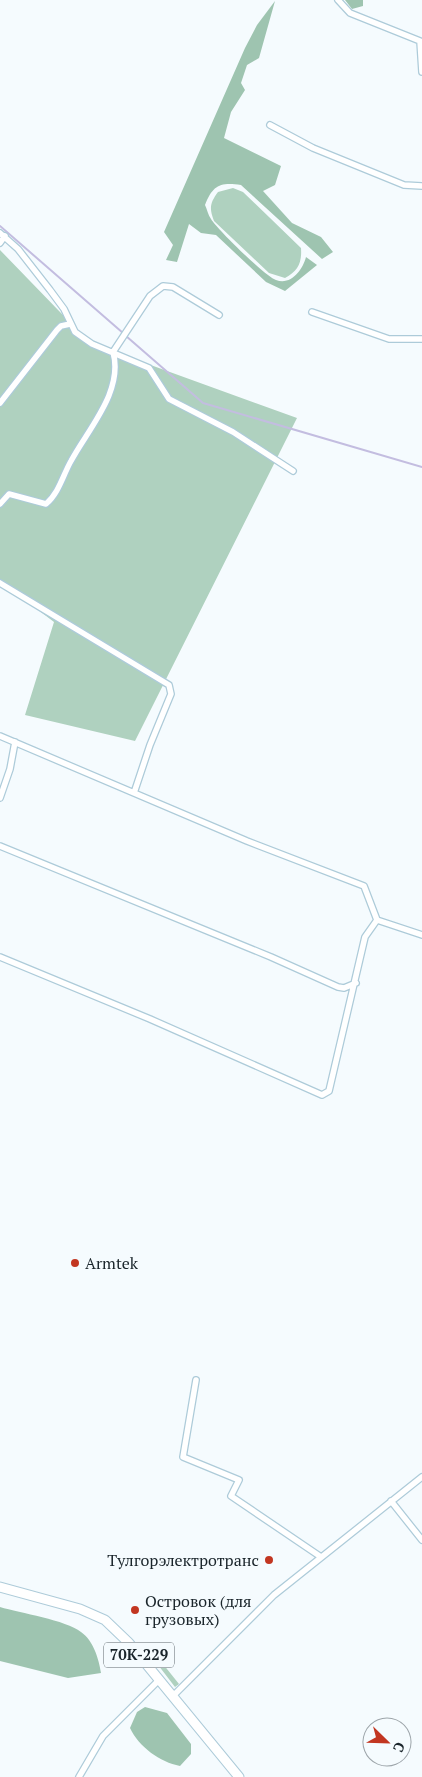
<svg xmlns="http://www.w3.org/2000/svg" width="422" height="1777" font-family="'PT Serif',serif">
<rect width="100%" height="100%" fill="#f5fbfe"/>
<path fill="#afd1bf" d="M233 188 243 192 301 248C302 263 298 271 285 278L269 273 214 221C209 208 210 203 218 192Z
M0 250 90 343 297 418 135 741 25 715 54 622 0 581Z
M155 1654 179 1684 175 1687 152 1657Z"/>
<path fill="#9ec4b0" d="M345 0H363V6L352 9Z
M275 1 259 58 247 65 241 83 245 90 231 112 224 138 281 166 275 185 263 191 292 223 321 237 333 252 322 259 241 185C220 182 213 185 205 205 207 209 208 215 211 219 217 229 266 277 276 280 291 286 303 269 306 257L317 265 285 291 266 282 216 235 201 233 189 224 177 262 166 260 173 245 164 232 245 48 257 25Z
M0 1607C20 1613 66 1620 81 1632 93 1640 99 1659 101 1673L68 1678 0 1661Z
M145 1707 167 1713 191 1744V1754L180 1766C160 1762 139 1747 130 1728L137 1712Z"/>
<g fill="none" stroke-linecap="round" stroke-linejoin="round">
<path stroke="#c3bde0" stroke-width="2" d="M0 226 123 333
M126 336 203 403 422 467"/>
<g stroke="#adcbd9" stroke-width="8">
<path id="street" d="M338 0 350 13 420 41 422 72
M270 125 313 148 404 185 422 186
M0 233 18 249 50 290 64 309 75 332 92 344 149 368 169 399 233 432 293 471
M0 243 5 236
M312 312 389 339H422
M113 352 150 296 163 286 173 287 219 315
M0 403 57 330 61 326 70 324
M0 504 9 494 46 504C59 493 63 475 71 461 88 429 124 391 113 352
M0 583 169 685 171 694 150 745 134 793
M0 736 247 841 364 886 377 920 422 935
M0 798 10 769 15 742
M0 846 271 957 338 987 344 988 356 983
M0 957 150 1019 322 1095 329 1091 365 937 377 920
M196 1380 183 1457 239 1480 231 1496 321 1557
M391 1501 422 1540
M173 1696 274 1595 422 1477
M79 1777 103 1736 160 1679"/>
</g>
<g stroke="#adcbd9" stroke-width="11">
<path id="primary" d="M0 1587 80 1609 105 1620 129 1643 239 1777"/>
</g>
<use href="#street" stroke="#fff" stroke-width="5.5"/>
<use href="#primary" stroke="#fff" stroke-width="9"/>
</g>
<g fill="#c23621" stroke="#f5fbfe" stroke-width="2">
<circle cx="75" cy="1263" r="5"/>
<circle cx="269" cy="1560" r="5"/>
<circle cx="135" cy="1610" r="5"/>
</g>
<g text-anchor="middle" stroke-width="4" stroke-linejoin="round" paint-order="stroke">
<rect fill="#f5fbfe" stroke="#5c656a" stroke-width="1" x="104" y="1642.5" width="70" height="25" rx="4"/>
<g font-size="15" font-weight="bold" fill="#1a252b">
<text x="139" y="1660">70К-229</text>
</g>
<g font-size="16" fill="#1a252b" stroke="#f5fbfe" text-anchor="start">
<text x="85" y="1269">Armtek</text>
<text x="259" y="1566" text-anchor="end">Тулгорэлектротранс</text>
<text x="145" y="1607">Островок (для<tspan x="145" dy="18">грузовых)</tspan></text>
</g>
</g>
<g transform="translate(387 1742) rotate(113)"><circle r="24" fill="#f5fbfe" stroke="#9da5aa"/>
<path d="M0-4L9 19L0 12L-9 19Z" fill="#c23621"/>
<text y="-8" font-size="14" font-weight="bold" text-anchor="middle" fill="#1a252b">С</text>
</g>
</svg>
